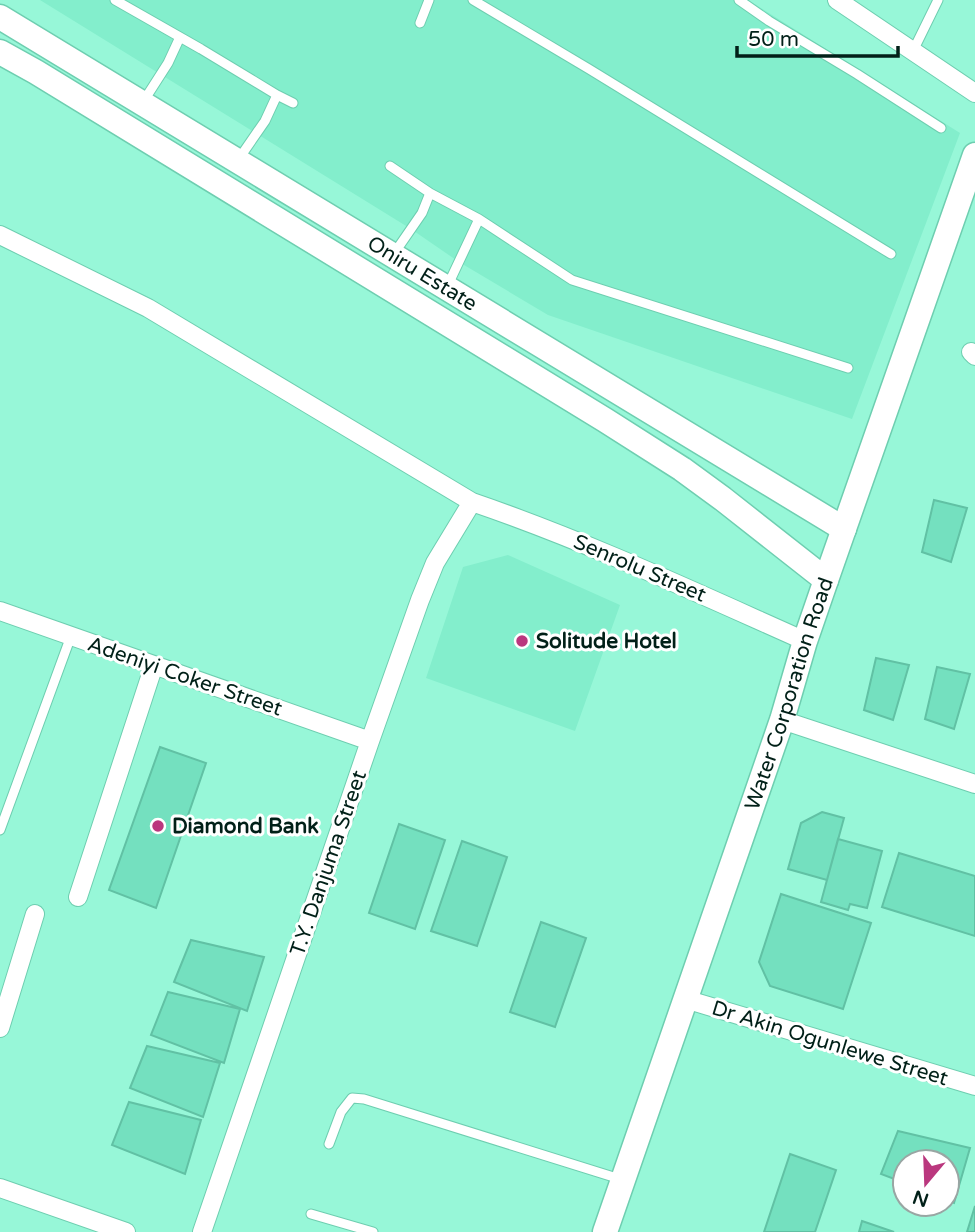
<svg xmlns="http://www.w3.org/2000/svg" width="975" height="1232" font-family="'Varela Round',sans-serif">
<rect width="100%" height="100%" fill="#97f7d8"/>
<path fill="#83eecc" d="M40 0H748L960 133 852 419 548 315 459 262 411 229Z
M508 555 620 605 575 731 426 678 463 567Z"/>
<path fill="#74e0bf" stroke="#61c1a4" stroke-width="2" d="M934 500 967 508 951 562 922 552Z
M876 658 909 665 893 720 864 710Z
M937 667 970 674 954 729 925 719Z
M160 747 206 763 156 908 109 890Z
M822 812 844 818 827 880 788 869 801 823Z
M399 824 445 840 415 929 369 913Z
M838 839 882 851 867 908 850 904 848 910 821 902Z
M462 841 507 857 477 946 431 931Z
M899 853 975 876V936L882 907Z
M781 894 871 923 843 1009 770 986 759 962Z
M541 922 586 938 555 1027 510 1012Z
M191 940 264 957 247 1011 174 982Z
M168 992 240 1009 224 1063 151 1035Z
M147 1046 220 1063 203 1117 130 1088Z
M129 1102 201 1120 185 1174 112 1145Z
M898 1131 970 1148 954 1203 947 1200V1162H905V1183L881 1174Z
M790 1154 836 1170 815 1232H764Z
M975 1206V1232H967Z
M862 1221 894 1232H859Z"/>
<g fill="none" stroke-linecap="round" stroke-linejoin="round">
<g stroke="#6eceb0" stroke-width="11">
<path id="lane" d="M115 0 201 49 277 95 265 121 238 160
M473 0 589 69 891 254
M739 0 769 21 857 74 941 128
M420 23 429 0
M913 51 938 0
M277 95 293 103
M143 102 168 63 180 37
M390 166 430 193 479 219 572 280 848 368
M393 255 422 213 430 193
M447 287 479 219
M0 830 71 636
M329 1144 341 1112 352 1098 364 1099 620 1179
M311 1214 373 1232"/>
</g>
<g stroke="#6eceb0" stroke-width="20">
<path id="street" d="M837 0 975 93
M0 235 148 308 472 502C586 541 695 592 805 641
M971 352 975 356
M0 611 370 741
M782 720 975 784
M78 897 154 665
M685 999 975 1086
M0 1028 35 914
M0 1188 126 1232
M202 1232 370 741 420 600 435 563 472 502"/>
</g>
<g stroke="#6eceb0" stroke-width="27">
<g id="secondary">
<path id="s1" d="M0 17 844 529"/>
<path d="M0 52 36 72 605 420 682 469 723 499 826 580"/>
<path id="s2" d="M605 1232 782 720 805 641 826 580 975 155"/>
</g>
</g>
<use href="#lane" stroke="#fff" stroke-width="9"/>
<use href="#street" stroke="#fff" stroke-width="18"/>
<use href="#secondary" stroke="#fff" stroke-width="24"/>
</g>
<g fill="#ba377e" stroke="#fff" stroke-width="2.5">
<circle cx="522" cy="641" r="7"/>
<circle cx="158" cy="826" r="7"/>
</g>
<g text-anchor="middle" stroke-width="6" stroke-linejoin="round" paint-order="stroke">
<g font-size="21" fill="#012018" stroke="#fff">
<text dy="7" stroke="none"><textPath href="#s1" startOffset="494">Oniru Estate</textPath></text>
<text transform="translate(640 568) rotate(23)" y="7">Senrolu Street</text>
<text transform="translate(185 676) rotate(19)" y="7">Adeniyi Coker Street</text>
<text dy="7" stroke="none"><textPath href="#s2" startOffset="569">Water Corporation Road</textPath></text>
<text transform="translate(328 863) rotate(-71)" y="7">T.Y. Danjuma Street</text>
<text transform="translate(830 1043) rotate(17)" y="7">Dr Akin Ogunlewe Street</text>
</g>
<g font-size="21" font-weight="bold" fill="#012018" stroke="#fff" text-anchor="start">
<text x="536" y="648">Solitude Hotel</text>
<text x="172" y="833">Diamond Bank</text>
</g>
</g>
<g transform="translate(926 1183) rotate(199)"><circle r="33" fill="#ffffff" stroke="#99a6a3" stroke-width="2"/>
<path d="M0-5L12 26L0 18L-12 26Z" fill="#ba377e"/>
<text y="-10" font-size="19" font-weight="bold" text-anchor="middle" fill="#012018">N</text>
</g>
<path d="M737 46v10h161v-10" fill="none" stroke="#012018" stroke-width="3.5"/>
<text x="748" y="46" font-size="21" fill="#012018" stroke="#ffffff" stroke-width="5" paint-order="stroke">50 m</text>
</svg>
